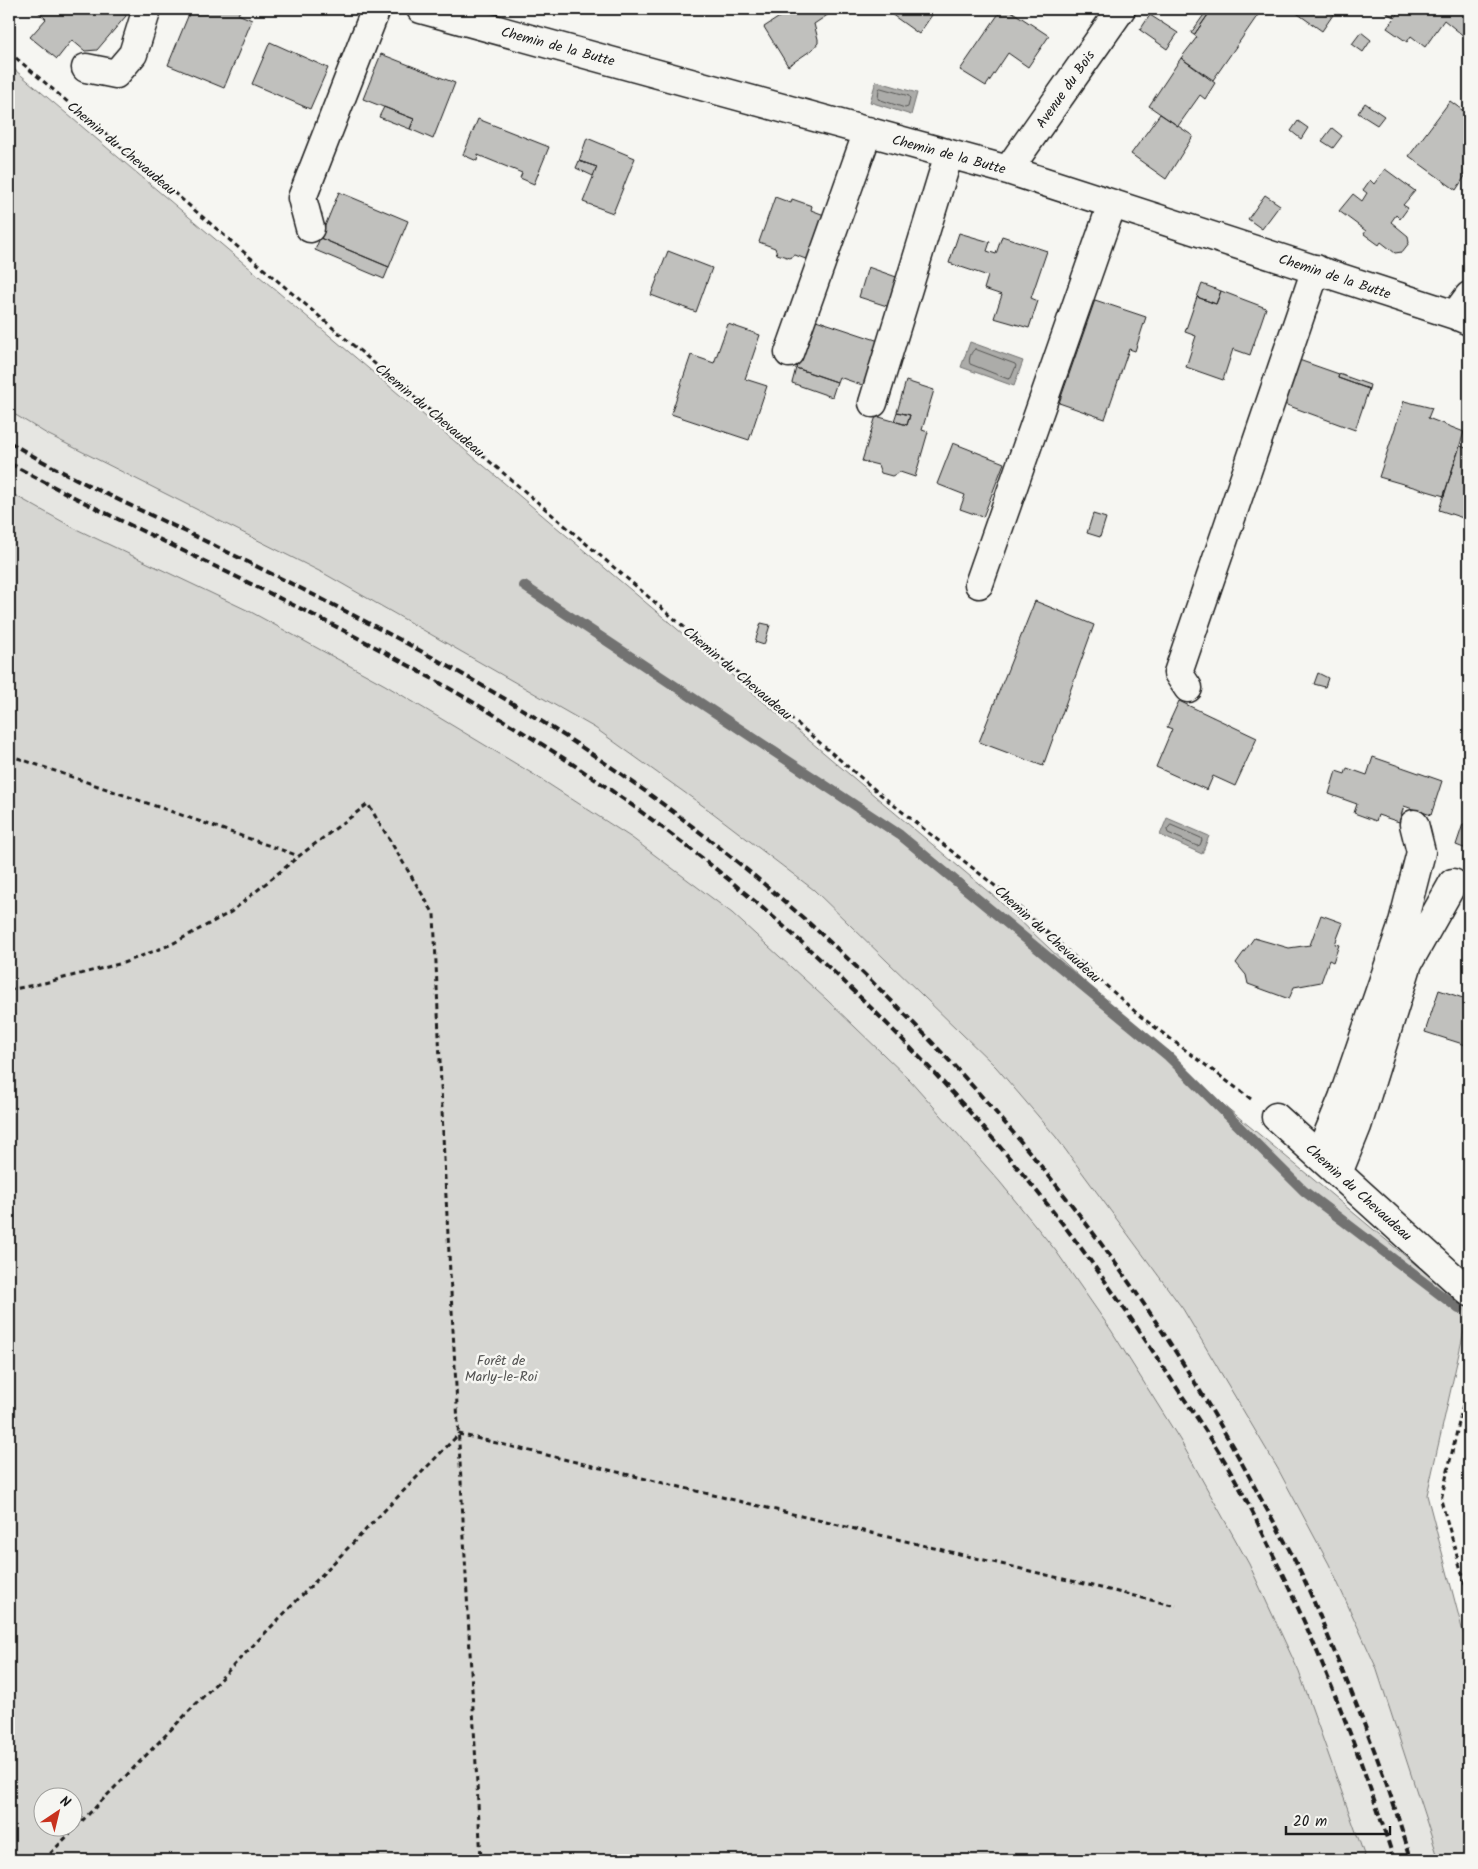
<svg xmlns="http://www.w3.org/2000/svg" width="1478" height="1869" font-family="Kalam,sans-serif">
<rect width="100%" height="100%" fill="#f6f6f2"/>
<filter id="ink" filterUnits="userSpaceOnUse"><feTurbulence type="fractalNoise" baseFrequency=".02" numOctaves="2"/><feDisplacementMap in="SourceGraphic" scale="10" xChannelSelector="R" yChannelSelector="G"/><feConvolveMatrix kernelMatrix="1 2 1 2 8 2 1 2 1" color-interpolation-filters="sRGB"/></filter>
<g filter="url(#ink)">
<path fill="#e6e6e2" d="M9 411 47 434 325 574 595 728 713 813 814 890 996 1067 1056 1137 1183 1309 1278 1469 1329 1564 1376 1667 1439 1860H1366L1299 1672 1249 1564 1180 1440 1111 1330 1056 1251 1000 1182 910 1080 827 1000 732 913 632 838 533 774 385 685 74 528 9 492Z"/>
<path fill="#d6d6d2" stroke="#797977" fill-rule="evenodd" d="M9 65 997 899 1153 1046 1469 1309 1427 1495 1469 1655V1860H1439L1376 1667 1329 1564 1278 1469 1183 1309 1056 1137 996 1067 814 890 713 813 595 728 325 574 47 434 9 411Z
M9 492 74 528 251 612 385 685 533 774 632 838 732 913 827 1000 910 1080 1000 1182 1056 1251 1111 1330 1180 1440 1249 1564 1299 1672 1366 1860H9ZM42 1796H72V1826H42Z"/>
<path fill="#acaca9" stroke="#727271" d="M876 81 917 93 911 115 870 102Z
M970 342 1023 361 1014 386 961 367Z
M1167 818 1209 836 1202 854 1160 835Z"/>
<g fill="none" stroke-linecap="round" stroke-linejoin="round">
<path stroke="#565654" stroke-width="1" d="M881 88 909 96 910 99 908 107 905 108 878 99 879 89Z
M975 349 1015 364 1016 366 1011 378 1008 379 970 364C968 360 971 351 975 349Z
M1171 825 1201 838 1202 840 1200 845 1197 846 1168 833 1167 830Z"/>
<path stroke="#727271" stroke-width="10" d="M524 586 900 835 1168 1056 1304 1191 1459 1309"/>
</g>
<path fill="#c0c0bd" stroke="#1c1c1c" d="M35 9H125L126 16 97 50 85 51 72 40 57 59 30 37 46 19Z
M191 9H233L240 11 238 14 252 20 224 88 168 65Z
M777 9H830L832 12 814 24 818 39V43L813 49 788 66 764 27 781 16Z
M884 9H936L919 34Z
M1002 9H1008L1049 36 1028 67 1008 53 986 86 960 70Z
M1208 9H1212L1194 35 1191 33Z
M1212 9H1262L1213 80 1181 58 1197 37 1194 35Z
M1291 9H1337L1322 31Z
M1382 9H1400L1393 17Z
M1402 9H1469V32L1465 37 1444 20 1425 47 1411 36 1407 42 1387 28Z
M1150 15 1178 33 1167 49 1140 30Z
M1361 32 1371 40 1363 52 1352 44Z
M270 42 328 68 310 109 252 84Z
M381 54 455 83 433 139 410 129 414 119 363 99Z
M1181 58 1215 83 1205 99 1200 95 1178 126 1149 106Z
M1450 101 1469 115V170L1456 190 1409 156Z
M1365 103 1384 116 1377 125 1358 113Z
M384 107 414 119 410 129 379 117Z
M1160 114 1193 136 1166 179 1131 154Z
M478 119 549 147 534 184 520 178 522 173 478 155 477 161 463 155Z
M1298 121 1308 128 1301 139 1291 131Z
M1332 128 1342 136 1333 148 1322 141Z
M587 138 635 158 613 213 583 202 597 167 579 161Z
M579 161 597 167 593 176 576 168Z
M1385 169 1415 191 1403 205 1408 208 1400 219 1396 215 1391 222 1408 236 1409 243 1402 252 1395 253 1381 242 1379 245 1364 234 1366 231 1339 211 1353 194 1362 201 1367 193 1363 190 1370 180 1374 184Z
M339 192 408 221 389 267 320 238Z
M1265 195 1280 205 1262 229 1248 219Z
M775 197 791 203 792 199 812 206 811 210 827 216 811 261 795 255 790 258 777 254 775 248 759 242Z
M959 233 990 242 987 251 996 254 1002 236 1047 251 1031 298 1038 301 1029 328 994 318 1002 295 984 289 988 276 949 263Z
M320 238 389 267 384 279 315 250Z
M668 251 712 268 696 312 651 295Z
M868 267 902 279 893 308 859 297Z
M1202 284 1221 291 1216 304 1197 297Z
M1221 291 1266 308 1250 355 1233 349 1223 380 1186 367 1196 336 1185 332 1197 297 1216 304Z
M1095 300 1146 317 1135 351 1129 349 1105 419 1059 403Z
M813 319 882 342 868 387 839 377 837 382 796 368Z
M728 324 760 335 745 379 767 386 749 440 671 414 691 355 714 363Z
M1299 360 1339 374 1338 378 1369 389 1355 430 1284 404Z
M796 368 837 382 832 397 792 383Z
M1339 374 1370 385 1369 389 1338 378Z
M906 381 934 390 922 430 928 432 915 477 900 472 892 476 881 473 878 465 862 461 876 416 907 425 910 415 897 412Z
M1404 401 1432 408 1428 418 1464 432 1444 496 1379 477Z
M897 412 910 415 907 425 894 421Z
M953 443 1004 463 983 517 960 509 965 495 937 484Z
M1460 446 1469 449V520L1439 510Z
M1093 514 1106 518 1100 537 1087 533Z
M1035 601 1094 625 1043 766 979 742Z
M761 623 770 625 764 645 755 642Z
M1318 673 1328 678 1325 687 1314 684Z
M1179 701 1257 738 1235 786 1213 776 1207 790 1156 767 1172 729 1167 727Z
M1373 757 1442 781 1431 815 1404 806 1399 822 1378 815 1376 821 1354 813 1357 804 1329 794 1336 771 1345 774 1347 768 1367 775Z
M1463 824 1469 826V850L1456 845Z
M1321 915 1343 923 1335 944 1339 945 1333 962 1329 960 1321 982 1294 987 1289 999 1248 984 1246 975 1236 963 1254 938 1289 948 1310 945Z
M1439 990 1469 1000V1046L1425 1032Z"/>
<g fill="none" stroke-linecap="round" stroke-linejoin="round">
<g stroke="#1c1c1c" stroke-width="31">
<path id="minor" d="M421 9 1008 170 1455 315 1469 321
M86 68 116 74 133 54 147 9
M1008 170 1121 9
M310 228 302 198 376 9
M1455 315 1469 296
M789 353 868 131
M873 403 949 154
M979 584 1112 204
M1188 688 1178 673 1316 269
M1276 1117 1469 1292
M1319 1156 1343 1098 1401 930 1421 852 1414 824
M1338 1173 1357 1126 1408 963 1453 883"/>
</g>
<path stroke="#1c1c1c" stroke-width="3" stroke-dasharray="5 4" stroke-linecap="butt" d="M9 52 880 794 999 889 1140 1016 1251 1099
M9 755 299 856 368 804 434 914 444 1159 481 1860
M9 990 44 983 123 963 170 945 231 912 299 856
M1469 1379 1441 1500 1469 1598
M44 1860 459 1434 1176 1606"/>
<use href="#minor" stroke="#f6f6f2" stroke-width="28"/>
<path stroke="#1c1c1c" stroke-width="4" stroke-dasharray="8 4" stroke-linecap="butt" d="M9 442C70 479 139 509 203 540 309 592 414 644 515 705 823 891 1093 1178 1260 1497 1275 1524 1291 1551 1304 1579 1317 1608 1328 1637 1340 1665 1367 1729 1392 1794 1411 1860
M9 463C99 512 192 554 283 600 363 639 441 682 516 728 720 853 898 1017 1047 1204 1092 1260 1132 1319 1171 1379 1190 1408 1210 1436 1227 1465 1246 1497 1262 1532 1278 1565 1324 1661 1362 1759 1394 1860"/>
</g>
</g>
<g text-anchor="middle" stroke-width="5" stroke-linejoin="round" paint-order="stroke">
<g font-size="14" fill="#1c1c1c" stroke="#f6f6f2">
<text transform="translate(558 46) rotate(15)" y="5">Chemin de la Butte</text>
<text transform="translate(1065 89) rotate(-55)" y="5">Avenue du Bois</text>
<text transform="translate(122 148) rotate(40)" y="5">Chemin du Chevaudeau</text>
<text transform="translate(949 154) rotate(15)" y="5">Chemin de la Butte</text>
<text transform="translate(1335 276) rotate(18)" y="5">Chemin de la Butte</text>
<text transform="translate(430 410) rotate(40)" y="5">Chemin du Chevaudeau</text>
<text transform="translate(738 673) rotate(40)" y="5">Chemin du Chevaudeau</text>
<text transform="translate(1048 934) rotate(42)" y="5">Chemin du Chevaudeau</text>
<text transform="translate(1359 1192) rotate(42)" y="5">Chemin du Chevaudeau</text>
</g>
<g font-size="14" fill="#545453" stroke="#f6f6f2">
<text x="501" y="1365">Forêt de<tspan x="501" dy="16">Marly-le-Roi</tspan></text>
</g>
</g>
<rect width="1478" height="1869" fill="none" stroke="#f6f6f2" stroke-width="30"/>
<rect x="15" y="15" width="1448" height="1839" fill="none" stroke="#1c1c1c" stroke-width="2" filter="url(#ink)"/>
<g transform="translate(58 1812) rotate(35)"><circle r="24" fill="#f6f6f2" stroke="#9f9f9c"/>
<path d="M0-4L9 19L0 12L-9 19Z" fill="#c8321e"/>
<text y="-8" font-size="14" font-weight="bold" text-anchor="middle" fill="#1c1c1c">N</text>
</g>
<path d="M1286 1826v8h104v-8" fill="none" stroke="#1c1c1c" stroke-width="2.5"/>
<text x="1293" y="1826" font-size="15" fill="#1c1c1c" stroke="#f6f6f2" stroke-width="4" paint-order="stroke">20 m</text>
</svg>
